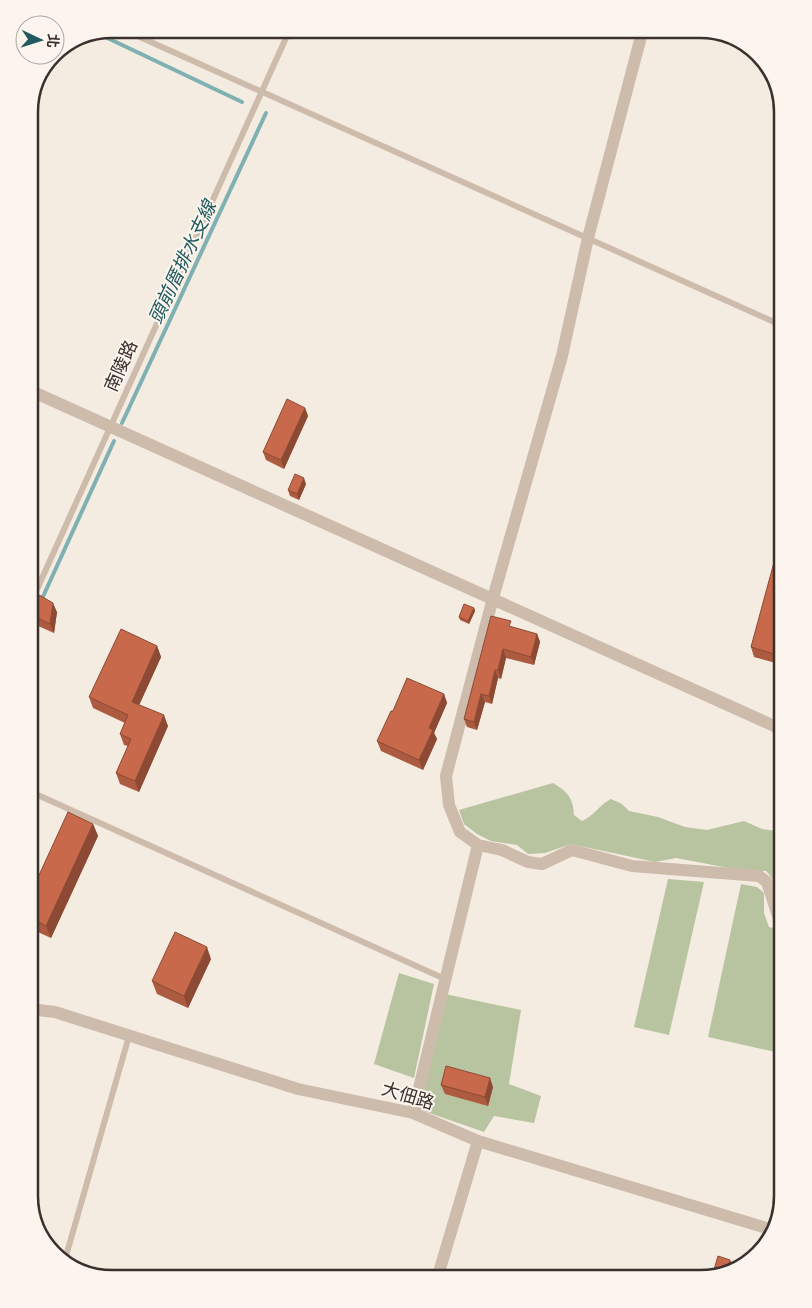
<svg xmlns="http://www.w3.org/2000/svg" width="812" height="1308" font-family="Jost,'Noto Sans TC',sans-serif">
<rect width="100%" height="100%" fill="#f4ebe1"/>
<path fill="#b8c4a0" d="M553 783C568 792 573 798 574 815L582 821C594 816 599 805 611 799L622 804 629 811 658 817 685 827 707 830 744 821 762 829 783 832V913L777 884 766 871 734 869 676 858 655 862 571 844 545 853 528 854 517 845 491 841 477 834 464 824 459 810Z
M668 879 704 882 669 1035 634 1027Z
M741 884 757 887 764 893V913L769 927 783 930V1039L780 1053 708 1037Z
M399 973 434 984 414 1078 374 1064Z
M445 994 521 1010 509 1084 541 1096 534 1123 494 1116 484 1132 418 1109Z"/>
<g fill="none" stroke-linecap="round" stroke-linejoin="round">
<path stroke="#7fb0b2" stroke-width="4" d="M99 34 242 102
M122 423 266 113
M41 601 114 441
M29 628 33 619"/>
<path stroke="#cdbbac" stroke-width="6" d="M122 29 783 326
M29 607 290 29
M29 791 445 979
M64 1263 129 1036"/>
<path stroke="#cdbbac" stroke-width="12" d="M29 390 783 730
M478 845 502 850 528 862 542 864 572 850 632 866 759 876 767 882 779 919 783 922
M413 1113 478 845 460 832 449 805 446 776 493 598 562 356 588 238 643 29
M437 1279 478 1141"/>
<path stroke="#cdbbac" stroke-width="12" d="M29 1009 55 1012 298 1089 413 1113 478 1141 773 1230"/>
</g>
<path fill="#ac5a40" d="M305 408 308 416 284 469 266 460 263 452Z
M306 484 299 500 290 496 288 490Z
M783 557V665L754 657 751 647Z
M29 601 57 612 54 633 29 622Z
M474 608 475 611 469 624 460 620 459 617Z
M512 627 537 634 540 642 534 665 506 658 501 679 498 678 492 704 485 702 477 730 467 727 464 719Z
M157 646 161 657 139 705 168 726 139 792 120 784 116 773 128 746 124 745 120 734 125 723 93 708 89 697Z
M444 694 447 703 434 733 437 739 423 770 381 751 377 741Z
M93 824 98 836 51 938 29 928V897Z
M211 959 188 1008 157 994 152 981Z
M441 1085 493 1087 488 1106 445 1094Z"/>
<path fill="#8c4a34" d="M305 408 308 416 284 469 281 460Z
M304 478 306 484 299 500 297 494Z
M53 603 57 612 54 633 50 624Z
M474 608 475 611 469 624 468 621Z
M537 634 540 642 534 665 531 657Z
M157 646 161 657 136 712 132 702Z
M783 646V662L781 656Z
M503 649 506 658 501 679 498 670Z
M495 670 498 678 492 704 489 696Z
M444 694 447 703 434 733 437 739 423 770 419 760 429 728Z
M481 694 485 702 477 730 474 722Z
M164 715 168 726 139 792 135 781Z
M93 824 98 836 51 938 46 926Z
M207 947 211 959 188 1008 184 996Z
M490 1078 493 1087 488 1106 485 1097Z
M730 1260 733 1267 731 1272 726 1273Z"/>
<path fill="#c8694b" stroke="#8c4a34" d="M287 399 305 408 281 460 263 452Z
M295 474 304 478 297 494 288 490Z
M776 555 783 557V646L781 656 751 647Z
M34 592 53 603 50 624 29 614V601L30 600Z
M464 604 474 608 468 621 459 617Z
M491 616 511 621 509 626 537 634 531 657 503 649 498 670H495L489 696 481 694 474 722 464 719Z
M121 629 157 646 132 702 164 715 135 781 116 773 131 739 120 734 128 715 89 697Z
M407 678 444 694 429 728 433 730 419 760 377 741 391 711H393Z
M68 812 93 824 46 926 29 917V897Z
M175 932 207 947 184 996 152 981Z
M446 1066 490 1078 485 1097 441 1085Z
M718 1256 730 1260 726 1273 720 1275 713 1273Z"/>
<g text-anchor="middle" stroke-width="4" stroke-linejoin="round" paint-order="stroke">
<g font-size="18" fill="#3b302b" stroke="#fbf5ee">
<text transform="translate(121 366) rotate(-66)" y="6">南陵路</text>
<text transform="translate(408 1096) rotate(17)" y="6">大佃路</text>
</g>
<g font-size="19" font-style="italic" fill="#1f5a5e" stroke="#fbf5ee">
<text transform="translate(182 262) rotate(-65)" y="7">頭前厝排水支線</text>
</g>
</g>
<path d="M0 0H812V1308H0ZM112 38H700A74 74 0 0 1 774 112V1196A74 74 0 0 1 700 1270H112A74 74 0 0 1 38 1196V112A74 74 0 0 1 112 38Z" fill="#fbf5ee" fill-rule="evenodd"/>
<path fill="none" stroke="#3b302b" stroke-width="2.5" d="M112 38H700A74 74 0 0 1 774 112V1196A74 74 0 0 1 700 1270H112A74 74 0 0 1 38 1196V112A74 74 0 0 1 112 38Z"/>
<g transform="translate(40 40) rotate(94)"><circle r="24" fill="#fbf5ee" stroke="#aea6a0"/>
<path d="M0-4L9 19L0 12L-9 19Z" fill="#1f5a5e"/>
<text y="-8" font-size="14" font-weight="bold" text-anchor="middle" fill="#3b302b">北</text>
</g>
</svg>
